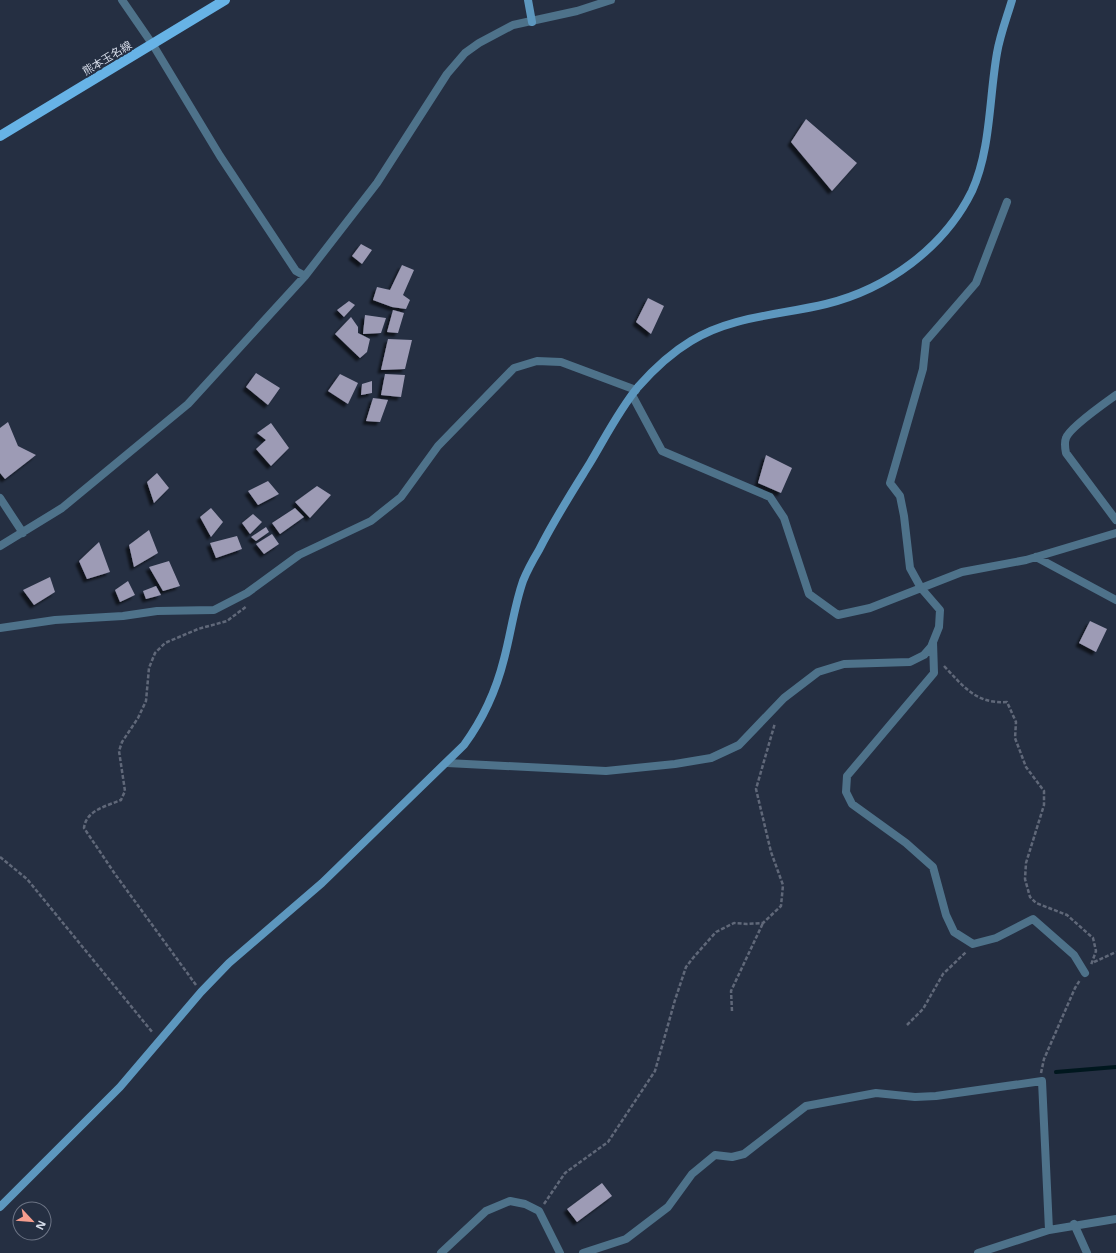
<svg xmlns="http://www.w3.org/2000/svg" width="1116" height="1253" font-family="'Noto Sans','Noto Sans JP',sans-serif">
<defs>
<filter id="shadow"><feDropShadow dx="-3.5" dy="3.5" stdDeviation="1" flood-color="#0009"/></filter>
</defs>
<rect width="100%" height="100%" fill="#252f42"/>
<g fill="none" stroke-linecap="round" stroke-linejoin="round">
<path stroke="#00171e" stroke-width="4" d="M1056 1072 1116 1067"/>
</g>
<path fill="#9d9bb5" filter="url(#shadow)" d="M806 119 857 163 832 191 791 142Z
M361 244 372 250 362 264 352 256Z
M402 265 414 270 403 295 410 300 406 309 392 307 373 300 377 287 390 290Z
M648 298 664 306 651 334 636 322Z
M349 301 355 305 344 317 337 310Z
M393 310 404 313 398 333 387 332Z
M365 315 386 318 381 333 363 334Z
M351 317 358 327V333L370 339 367 352 360 358 335 334Z
M388 339 412 340 405 369 381 370Z
M256 373 280 388 268 405 246 387Z
M340 374 358 383 348 404 328 391Z
M385 374 405 375 401 397 381 395Z
M372 381V393L361 395 362 384Z
M373 398 388 400 380 422 366 421Z
M8 422 18 446 36 455 5 479 0 473V428Z
M271 423 289 448 271 466 256 449 266 440 257 433Z
M766 455 792 468 781 493 758 483Z
M157 473 169 488 154 503 147 482Z
M268 481 279 494 258 505 248 491Z
M317 486 331 495 310 518 295 502Z
M211 508 223 522 211 537 200 517Z
M295 508 304 517 280 534 272 523Z
M253 514 262 522 250 534 242 523Z
M266 527 269 532 256 541 251 537Z
M149 530 158 553 134 567 129 545Z
M272 534 279 544 264 554 256 544Z
M237 536 242 549 216 558 210 543Z
M99 542 110 572 87 579 79 561Z
M169 561 180 586 163 591 149 567Z
M50 577 55 592 34 605 23 590Z
M128 581 135 595 120 602 115 590Z
M156 586 161 595 146 599 143 591Z
M1090 621 1107 629 1096 652 1079 643Z
M602 1183 612 1196 577 1222 567 1209Z"/>
<g fill="none" stroke-linecap="round" stroke-linejoin="round">
<path stroke="#606879" stroke-width="2.5" stroke-dasharray="4 2" stroke-linecap="butt" d="M944 666C964 687 976 704 1007 702L1016 722 1015 738 1026 767 1044 791V805L1026 863 1025 879 1030 897 1036 903 1067 915 1093 938 1096 951 1091 965
M0 857 27 879 153 1033
M1094 962 1116 952
M196 985 115 874 84 828C86 810 107 806 121 800L125 791 119 751 122 742 138 718 146 701 149 668 155 653 165 643 198 629 227 621 247 606
M732 1011 731 991 763 923
M907 1025 923 1009 943 974 966 952
M1041 1073 1044 1059 1075 988 1080 980
M544 1204 565 1173 608 1142 655 1071 675 1000 686 967 693 958 716 932 734 923 747 924 763 923 781 906 783 885 771 852 756 789 775 723"/>
<path stroke="#4e728a" stroke-width="8" d="M122 0 153 45 220 156 296 271 305 276
M632 395 662 451 770 497 784 518 809 594 838 615 870 608 962 572 1026 560 1116 533
M1116 395C1105 403 1070 427 1066 438 1064 443 1065 448 1066 453L1116 520
M0 498 23 533
M0 546 62 508 188 404 305 276 377 183 447 74 465 53 479 43 513 25 577 11 611 0
M1036 557 1116 600
M0 628 55 620 123 616 157 611 214 610 247 593 299 555 371 521 401 497 438 446 514 368 537 361 561 362 636 390
M933 642 934 673 847 776 846 792 852 804 906 843 933 867 946 915 954 932 973 944 996 938 1033 919 1074 955 1085 973
M447 763 606 771 675 764 711 758 739 745 784 698 818 672 844 664 910 662 924 655 931 647 939 627 940 610 921 588 910 568 904 516 900 496 890 483 923 369 926 341 976 283 1007 202
M1074 1224 1087 1253
M441 1253 486 1211 510 1201 525 1204 539 1211 560 1253
M583 1253 626 1239 668 1207 692 1174 715 1155 732 1157 744 1154 806 1106 876 1093 915 1097 936 1096 1042 1081 1049 1230
M978 1253 1049 1230 1116 1219"/>
<path stroke="#5d97be" stroke-width="8" d="M528 0 532 22
M0 1207 120 1087 201 992 229 963 322 883 464 745C483 719 496 691 504 659 511 633 514 607 523 581 527 571 533 560 539 550 554 520 572 492 590 463 605 438 619 410 638 387 653 370 671 353 691 341 731 316 781 315 826 304 887 289 944 248 972 191 991 149 989 98 997 53 1000 35 1007 17 1012 0"/>
<path stroke="#67b3e6" stroke-width="10" d="M0 136 225 0"/>
</g>
<g text-anchor="middle" stroke-width="4" stroke-linejoin="round" paint-order="stroke">
<g font-size="11" fill="#d6dce9" stroke="#252f42">
<text transform="translate(107 58) rotate(-31)" y="4">熊本玉名線</text>
</g>
</g>
<g transform="translate(32 1221) rotate(116)"><circle r="19" fill="#252f42" stroke="#6c7485"/>
<path d="M0-3L7 15L0 10L-7 15Z" fill="#f59d8e"/>
<text y="-6" font-size="11" font-weight="bold" text-anchor="middle" fill="#d6dce9">N</text>
</g>
</svg>
